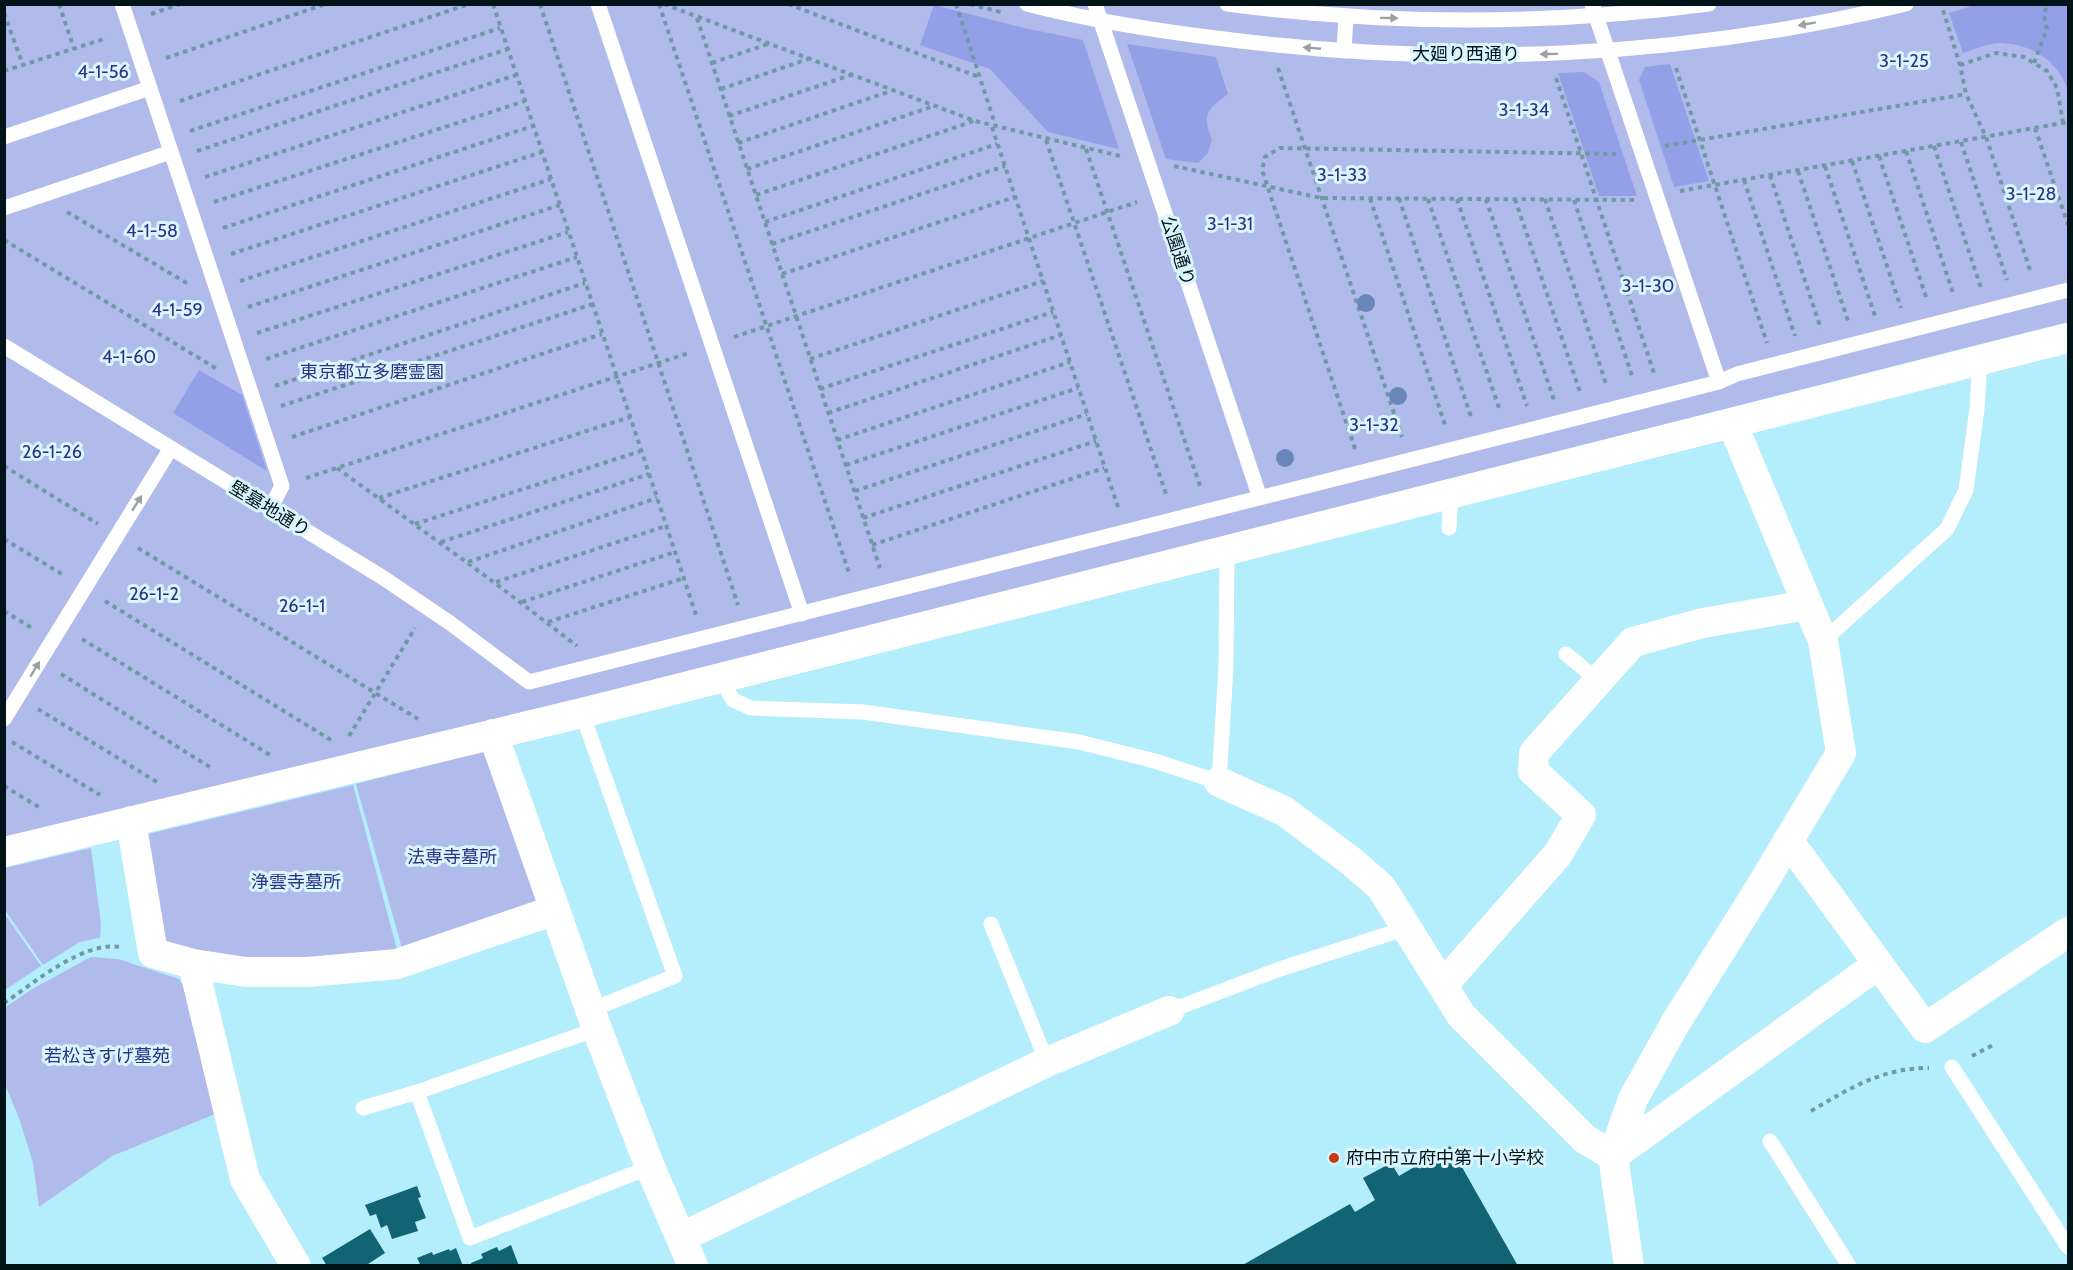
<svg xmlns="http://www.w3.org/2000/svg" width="2073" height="1270" font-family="Cabin,'Noto Sans JP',sans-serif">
<rect width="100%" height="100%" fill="#b4edfc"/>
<path fill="#b0bbeb" d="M4 5H2068V322C1381 496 694 673 5 838Z
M484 751 547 904 403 952 356 784Z
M353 785 398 953 304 962 165 951 148 834Z
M91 848 101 923 100 938 80 942 43 965 5 910V868Z
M4 913 41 966 5 990H4Z
M91 957 118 959 179 979 190 997 220 1112 112 1156 39 1207 33 1163 20 1121 5 1084 4 1008 34 988Z"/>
<path fill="#93a0e7" d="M1978 4 2068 5V90C2058 60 2031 44 2000 43 1988 43 1974 50 1963 53L1949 13Z
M934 5 1029 29 1083 40 1119 149 1048 132 990 69 920 45Z
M1127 44 1216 57 1228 94C1208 109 1201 114 1212 139L1208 153 1198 163 1166 159Z
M1670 64 1709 181 1674 187 1639 80 1645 67Z
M1584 72 1599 82 1637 196H1599L1558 73Z
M199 370 242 395 267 471 173 413Z"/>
<path fill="#126475" d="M1450 1146 1518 1266H1241L1350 1204 1355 1212 1375 1200 1363 1178 1391 1163 1399 1176Z
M417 1186 421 1197 418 1198 426 1218 415 1222 418 1231 392 1239 387 1225 381 1228 376 1214 370 1216 365 1205Z
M370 1229 385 1253 365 1266H327L322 1258Z
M511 1245 519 1266H472L471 1263 483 1258 481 1254 497 1247 499 1251Z
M456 1248 463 1266H421L417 1258 432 1252 433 1255 449 1249 450 1251Z"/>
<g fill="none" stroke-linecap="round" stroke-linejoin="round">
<path stroke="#6f9aa5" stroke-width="4" stroke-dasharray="4.5 4.5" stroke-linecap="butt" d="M59 4 74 49
M493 4 696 615
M540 4 738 605
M659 4 850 576
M664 4 975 121 1120 156
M788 4 979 77
M956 4 996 127
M970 4 1004 13
M1943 10 1960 65 1966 94 1986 137 2031 273
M4 13 23 65
M151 14 180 4
M697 18 880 568
M166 58 326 4
M712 63 768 44
M2034 63 2047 29 2044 16 2047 4
M1960 65 1996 53 2024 57 2047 71 2057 88 2063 123
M1278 68 1402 437
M1676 68 1767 343
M4 71 107 38
M1556 78 1654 373
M721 89 808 59
M180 101 469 4
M729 116 851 75
M992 127 1119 510
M2035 128 2068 225
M190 131 500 28
M1046 140 1167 497
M1961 142 2007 280
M738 143 891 91
M1665 146 1966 94
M1934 146 1981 288
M1086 149 1201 489
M197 151 508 49
M1906 151 1954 296
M1879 156 1927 300
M1852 161 1901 308
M1174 166 1321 198 1634 200
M1825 166 1875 316
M747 169 934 106
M1798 171 1848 321
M1770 175 1821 329
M205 177 516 75
M1744 180 1795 336
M1680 191 2068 122
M756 195 974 121
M1370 198 1445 425
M1399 198 1472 420
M1428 199 1500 411
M1457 199 1527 406
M1486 199 1554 400
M1515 199 1580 392
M1545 199 1607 387
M1574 200 1633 379
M214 202 525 101
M67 212 190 285
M765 222 997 144
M223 228 533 126
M4 240 217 369
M772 244 1005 166
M231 254 542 152
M782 274 1015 197
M240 281 551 179
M248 307 560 205
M257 333 568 232
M734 337 1137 202
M266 359 577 257
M810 359 1043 281
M275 386 585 283
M820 389 1053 312
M281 406 593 304
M828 413 1061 335
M292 437 602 334
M837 440 1070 362
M1355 449 1262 170 1265 157 1280 148 1616 154
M846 465 1078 388
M4 466 98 524
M337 468 495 583 577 646
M306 478 689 353
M855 491 1087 414
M379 498 630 417
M863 518 1096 441
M415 524 641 451
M4 539 65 576
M441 542 649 474
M872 545 1104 468
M138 548 418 719
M468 562 657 498
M496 582 666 526
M105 601 331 740
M522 602 675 552
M4 611 32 628
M548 622 684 578
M82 639 270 755
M61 674 213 769
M38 709 157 782
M349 736 415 628
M12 742 100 795
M4 786 42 809
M4 1003C34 983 83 941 120 947
M1972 1056 1993 1045
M1811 1111C1850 1088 1882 1068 1929 1068"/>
<path stroke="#fff" stroke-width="15" d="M122 4 282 486 270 509
M598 4 802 614
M1027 4C1091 21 1158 31 1224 39 1451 68 1683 58 1906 4
M1095 4 1260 498
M1227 4C1386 25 1550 25 1709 4
M1592 4 1719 382
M1344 51 1346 17
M4 137 150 88
M4 208 171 152
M4 346 382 577 450 623 529 682 1719 382 1737 374 2068 290
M1449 528 1451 493
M1823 641 1947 529 1966 490 1977 409 1980 360
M1566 654 1599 681
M720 678 733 700 751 708 863 712 1079 742 1155 761 1219 782 1226 667 1227 550
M582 713 675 976 591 1010
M4 719 171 448
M991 924 1047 1062
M1169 1011 1280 969 1407 928
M1952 1067 2068 1247
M417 1092 470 1238 650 1167
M363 1108 417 1092 597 1029
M1770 1141 1849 1266"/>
<path stroke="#fff" stroke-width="30" d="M493 734 597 1029 650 1167 693 1266
M1219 782 1284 811 1351 861 1381 887 1461 1015 1585 1139 1613 1156
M131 821 153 953 193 964 246 972H308L397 964 555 910
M1788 840 1925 1028 2068 932
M4 852 582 713 2068 338
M193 964 245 1179 296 1266
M1443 985 1558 854 1581 815 1533 771 1534 753 1633 642 1703 623 1808 605
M1613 1156 1877 965
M682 1237 1047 1062 1169 1011
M1629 1266 1613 1156 1633 1099 1676 1022 1760 888 1841 753 1823 641 1732 423"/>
</g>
<g fill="#6a86b9">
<circle cx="1366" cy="303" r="9"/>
<circle cx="1398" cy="396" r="9"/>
<circle cx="1285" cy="458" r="9"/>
</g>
<defs><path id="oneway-solid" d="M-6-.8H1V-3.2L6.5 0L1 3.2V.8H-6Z" transform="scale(1.5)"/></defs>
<g fill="#99a1a3">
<use href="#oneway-solid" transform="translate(1389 18) rotate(1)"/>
<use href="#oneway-solid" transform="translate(1807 24) rotate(170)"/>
<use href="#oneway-solid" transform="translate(1312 48) rotate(-175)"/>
<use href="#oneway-solid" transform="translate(1549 54) rotate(179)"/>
<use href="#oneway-solid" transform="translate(137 503) rotate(-58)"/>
<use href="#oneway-solid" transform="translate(35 669) rotate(-59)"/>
</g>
<circle fill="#c53c15" stroke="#d9f5fd" stroke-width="2" cx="1334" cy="1158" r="6"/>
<g text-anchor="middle" stroke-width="6" stroke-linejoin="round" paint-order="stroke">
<g font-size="18" fill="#001319" stroke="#d9f5fd">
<text x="1466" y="60">大廻り西通り</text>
<text transform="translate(1178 251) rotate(72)" y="6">公園通り</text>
<text transform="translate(270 509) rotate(31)" y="6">壁墓地通り</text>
</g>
<g font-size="18" fill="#2d3183" stroke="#d9f5fd">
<text x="1904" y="67">3-1-25</text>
<text x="103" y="78">4-1-56</text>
<text x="1524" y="116">3-1-34</text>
<text x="1342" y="181">3-1-33</text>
<text x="2031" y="200">3-1-28</text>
<text x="1230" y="230">3-1-31</text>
<text x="152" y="237">4-1-58</text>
<text x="1648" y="292">3-1-30</text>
<text x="177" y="316">4-1-59</text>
<text x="129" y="363">4-1-60</text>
<text x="372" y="378">東京都立多磨霊園</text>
<text x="1374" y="431">3-1-32</text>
<text x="52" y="458">26-1-26</text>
<text x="154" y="600">26-1-2</text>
<text x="302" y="612">26-1-1</text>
<text x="452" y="863">法専寺墓所</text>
<text x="296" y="888">浄雲寺墓所</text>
<text x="107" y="1062">若松きすげ墓苑</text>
</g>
<g font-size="18" fill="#001319" stroke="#d9f5fd" text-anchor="start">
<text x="1346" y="1164">府中市立府中第十小学校</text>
</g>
</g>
<rect width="2073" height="1270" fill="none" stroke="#001319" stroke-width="12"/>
</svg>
